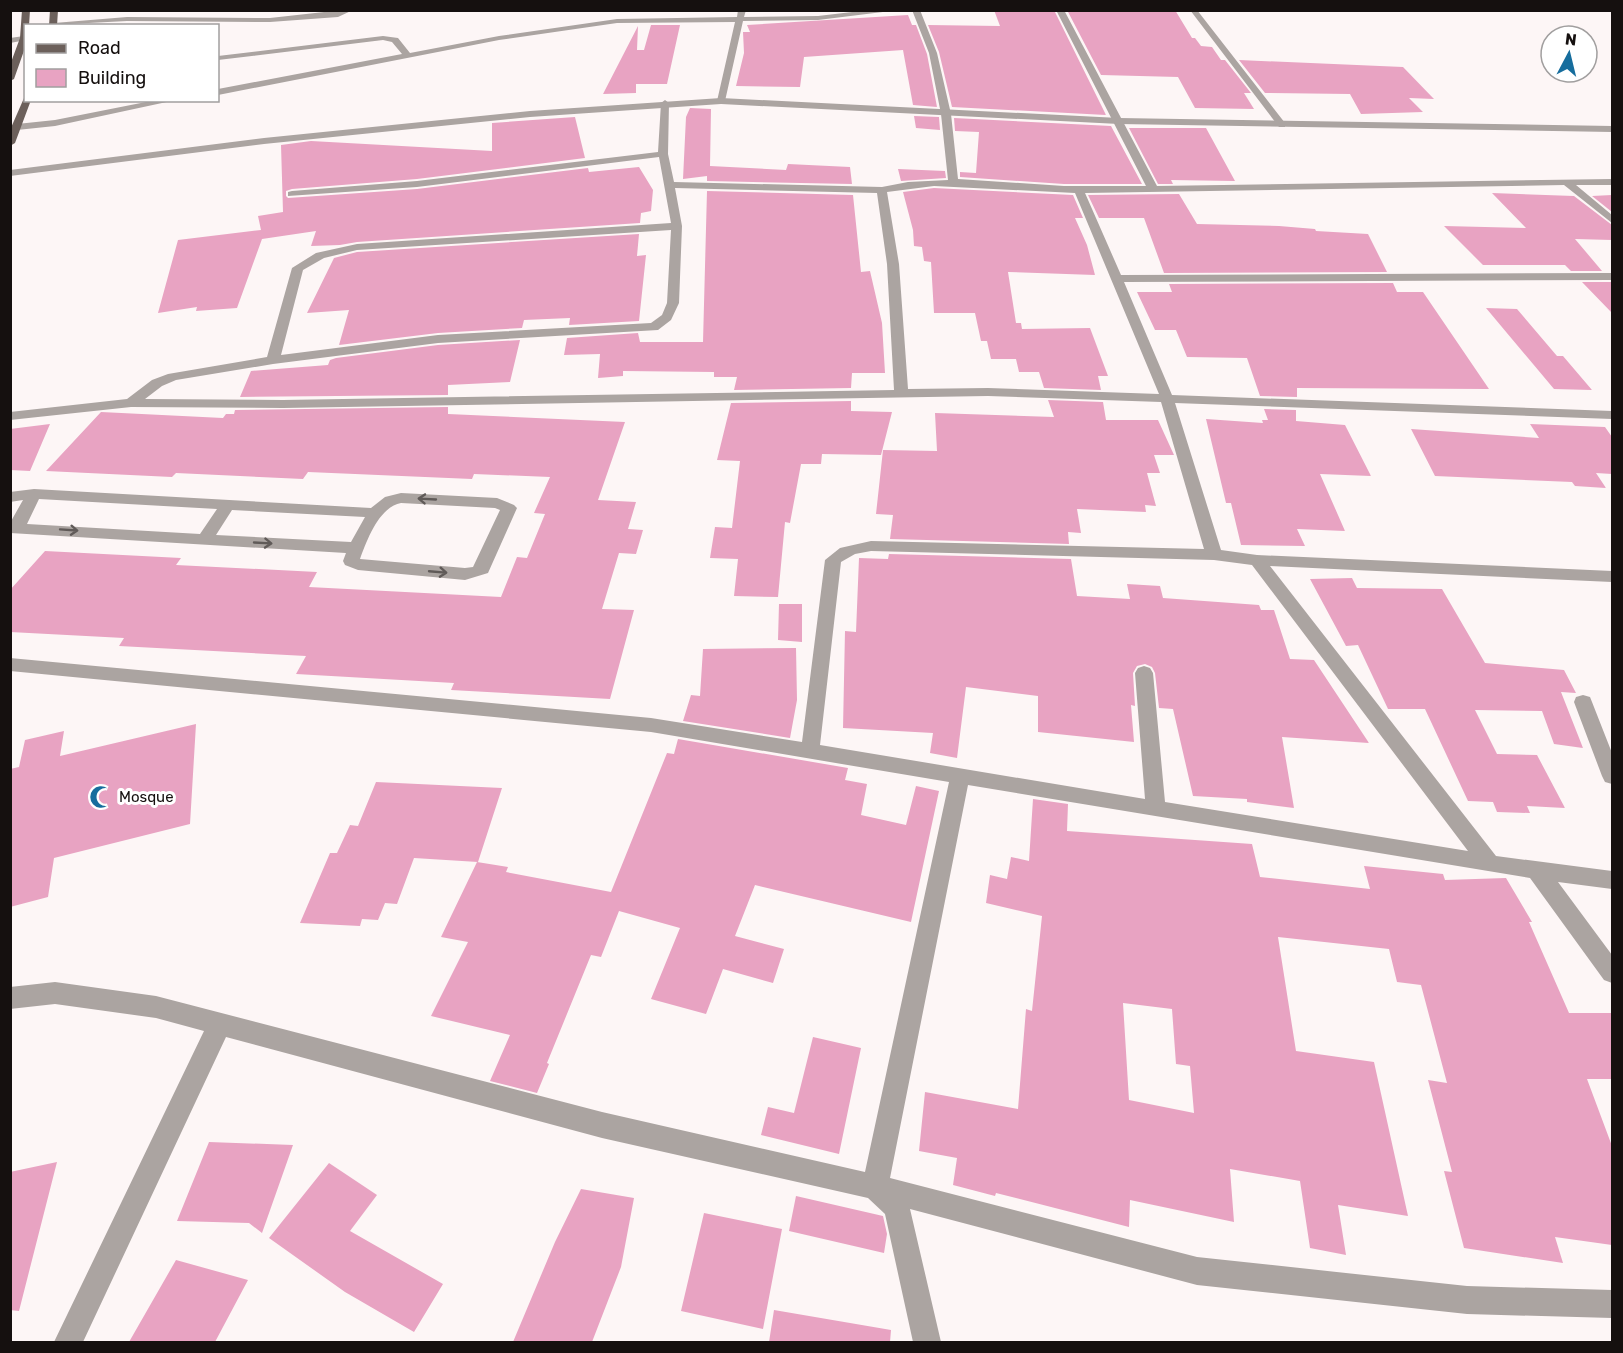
<svg xmlns="http://www.w3.org/2000/svg" width="1623" height="1353" font-family="Rubik,sans-serif">
<rect width="100%" height="100%" fill="#fdf6f6"/>
<g fill="none" stroke-linecap="round" stroke-linejoin="round">
<path fill="#d6a6db" fill-rule="evenodd" d="M73 10H82L75 12Z"/>
</g>
<path fill="#e8a3c2" fill-rule="evenodd" d="M994 10H1054L1106 115 952 107 939 52 928 25 1000 26Z
M1067 10H1175L1192 38H1195L1201 46 1212 47 1221 60H1225L1251 93H1244L1254 109 1195 108 1178 77 1101 75Z
M908 15 912 25H916L927 54 937 107 913 105 903 50 804 57 800 87 736 86 744 53 743 32H750L747 25Z
M651 25H680L667 84H636V93L603 94 638 26 637 50H644Z
M1239 60 1403 67 1434 99 1409 98 1423 112 1361 114 1350 94 1265 93Z
M690 108 711 109 710 166 786 170 788 164 850 167 852 184 707 181V176L683 179 686 117Z
M914 116 939 117 940 130 916 128Z
M575 117 585 158 417 179 292 189 286 191V196L288 198 417 189 588 168 589 172 639 167 653 190 651 211 641 213 640 223 357 242 340 245 311 246 316 231 262 239 237 308 196 311 197 307 158 313 178 240 261 230 258 216 283 212 281 145 311 141 492 151V123Z
M954 118 1111 126 1142 184H1064L960 177V172L976 173 979 132 955 131Z
M1129 128H1206L1235 181 1171 180 1173 184H1158Z
M898 169 945 171 946 178 901 181Z
M934 188 1073 195 1083 218H1075L1087 245 1095 275 1008 272 1016 323H1021L1022 329 1090 328 1108 376H1098L1101 390 1044 388 1039 372H1019L1016 359H991L987 341H981L975 313H934L931 262 924 261 922 247 914 246 913 230 903 192Z
M707 191 853 195 861 272 870 271 882 323 885 373H852L851 388 734 390 737 377H714V372L623 371V376L598 378 600 354 564 355 567 338 638 333 640 342H703Z
M1492 193 1574 196 1612 225V240L1575 239 1602 271H1571L1565 265H1483L1444 226 1526 228Z
M1179 194 1197 224 1279 226 1315 229 1316 231 1368 234 1387 272 1164 273 1144 218H1099L1088 195Z
M1612 195V212L1592 196Z
M639 234 637 256 646 255 639 321 569 325 570 318 524 320 522 328 438 333 339 345 349 310 307 313 334 258 357 252Z
M1582 282H1611L1612 313Z
M1393 283 1397 292H1423L1489 389 1297 388V397L1260 396 1247 358 1187 357 1176 330H1155L1137 292H1172L1169 284Z
M1486 308 1517 309 1557 356H1563L1592 390 1554 389Z
M520 340 510 382 448 385V395L240 397 251 371 328 365 330 360 336 358 438 345Z
M1048 400 1103 402 1106 420H1158L1174 455H1154L1160 473H1147L1156 506 1145 505 1146 512 1077 509 1081 533 1068 532 1069 544 890 539 893 515 876 514 883 450 937 451 935 413 1054 417Z
M851 401V411L892 412 881 455 822 454 821 464H801L790 523 785 522 778 597 734 596 738 559 710 558 715 527 732 528 740 461 717 460 731 403Z
M448 407V414L625 422 598 500 636 502 628 529 643 530 636 554 619 553 602 609 634 610 610 699 451 690 454 683 296 674 306 656 119 646 124 638 10 632V590L45 551 181 558 176 565 317 572 309 587 501 597 517 557 527 558 545 514 534 513 550 477 474 474 472 479 308 472 303 479 176 473 172 477 46 471 101 412 223 418 226 414H234L235 410Z
M1264 409 1296 410V421L1345 425 1371 476 1320 474 1345 531 1297 529 1305 546 1241 545 1231 503H1226L1206 419 1263 423 1262 420H1268Z
M50 424 30 471 10 470V429Z
M1530 424 1605 427 1612 437V474L1596 473 1606 488 1575 486 1572 482 1435 476 1411 429 1539 438Z
M889 554 1071 559 1077 596 1130 599 1127 584 1160 586 1163 598 1259 605 1261 610H1274L1290 659 1314 660 1369 743 1282 737 1294 808 1247 802V799L1193 796 1173 709 1159 708 1155 673 1152 667 1145 664 1137 666 1133 673 1135 706 1131 705 1134 742 1038 732V696L966 687 957 758 930 753 933 733 843 728 845 631 856 632 859 558 888 559Z
M1352 578 1357 588 1442 589 1485 663 1564 670 1576 693 1561 692 1583 748 1554 744 1542 711 1475 710 1497 754 1537 755 1565 808 1527 806 1530 813 1497 812 1493 802 1468 801 1425 709H1388L1358 645 1346 646 1310 579Z
M779 604H802V642L778 640Z
M796 648 797 700 790 738 683 721 691 695 700 696 703 649Z
M196 724 190 824 54 858 48 897 10 907V769L19 767 25 740 64 731 60 756Z
M678 739 848 768 845 780 867 784 861 815 906 825 916 786 939 791 911 922 755 885 735 936 784 949 773 983 723 969 706 1014 651 999 680 928 619 911 601 957 591 955 547 1063 549 1064 537 1093 490 1081 510 1035 431 1016 468 942 441 937 477 862 508 867 506 872 611 892 667 753 674 754Z
M376 782 502 788 478 862 414 858 397 904 385 903 378 920 362 919 360 926 300 923 330 853H337L350 825 358 826Z
M1033 799 1068 804 1067 831 1252 844 1260 877 1370 889 1364 866 1443 874 1445 880 1506 878 1532 922H1529L1569 1013H1612V1079H1587L1612 1146V1245L1555 1237 1563 1263 1464 1248 1444 1171 1452 1172 1428 1080 1447 1083 1421 985 1397 982 1389 949 1278 937 1296 1051 1374 1062 1408 1216 1338 1205 1346 1255 1310 1248 1300 1181 1230 1169 1234 1222 1130 1200 1129 1227 996 1193 995 1196 953 1185 957 1158 919 1151 925 1092 1018 1109 1026 1009 1032 1011 1042 916 986 903 990 875 1007 879 1011 857 1029 861ZM1123 1003 1172 1009 1176 1064 1190 1066 1194 1113 1129 1100Z
M813 1037 861 1048 839 1154 761 1135 768 1107 794 1113Z
M209 1142 293 1145 262 1233 249 1223 177 1221Z
M57 1162 19 1311 10 1310V1172Z
M329 1163 377 1195 350 1231 443 1284 414 1332 345 1292 269 1238Z
M581 1189 634 1198 621 1267 592 1342H513L555 1242Z
M796 1196 883 1216 887 1234 884 1253 789 1231Z
M704 1213 782 1229 763 1329 681 1311Z
M176 1260 248 1280 215 1342H129Z
M774 1310 891 1330 890 1342H769Z"/>
<g fill="none" stroke-linecap="round" stroke-linejoin="round">
<path fill="#aba4a1" fill-rule="evenodd" d="M342 10H353L338 17 270 22 127 21 50 25 54 23 127 17 270 18Z
M738 10H746L744 17 818 16 869 10H899L818 20 743 21 725 101 721 104 717 101 735 22 617 23 499 40 218 95V89L402 54 392 42 383 40 218 60V56L383 36 398 38 410 53 499 36 617 19 737 17Z
M912 10H920L937 53 951 114 958 179 1064 186H1146L1056 10H1064L1157 186 1612 179V185H1576L1612 215V223L1564 185 1085 193 1121 275 1612 273V280L1124 282 1172 395 1612 411V419L1175 403 1221 550 1257 555 1612 571V582L1270 566 1496 856 1612 871V889L1558 882 1612 955V983L1604 980 1530 878 968 785 890 1178 1197 1257 1467 1286 1612 1290V1318L1467 1314 1197 1285 910 1209 941 1342H913L885 1214 868 1198 602 1138 226 1037 83 1342H54L204 1031 156 1018 55 1004 10 1009V987L55 982 156 996 602 1112 865 1172 949 782 651 732 10 671V658L651 718 802 742 825 560 840 548 871 541 1204 549 1161 402 988 396 283 408 131 407 10 420V412L127 399 152 380 168 374 267 357 292 268 316 253 357 244 671 223 659 157 417 187 288 196V192L292 191 417 181 658 152 661 103 665 100 669 103 668 154 674 182 882 187 908 182 948 180 941 114 929 53ZM934 186 1075 193 1159 394 988 388 908 389 899 264 887 192ZM675 188 877 193 887 264 894 390 283 400 145 399 162 386 176 380 273 364 438 343 658 330 671 320 679 303 682 226ZM671 230 667 303 662 315 651 323 438 335 281 355 303 270 324 258 357 250ZM871 551 1214 560 1252 565 1468 851 1165 802 1153 673 1150 668 1144 666 1138 668 1135 673 1145 799 820 745 841 562 855 554Z
M1190 10H1197L1285 123V127H1279Z
M24 36 26 40 10 43V38Z
M156 100H176L55 126 17 130 12 127 17 124 55 120Z
M34 489 371 508 385 497 401 493 497 498 514 505 517 508 488 573 465 580 358 570 345 565 343 561 346 553 10 533V523L23 500 10 502V492ZM39 499 217 509 200 534 27 524ZM401 503 495 508 500 510 473 567 465 568 360 559C367 540 379 507 401 503ZM232 510 365 517 351 542 216 535Z
M1583 695 1590 697 1592 702 1612 753V784L1605 782 1602 776 1574 702 1576 697Z"/>
<path fill="#aba4a1" fill-rule="evenodd" d="M721 98 1119 118 1612 126V132L1119 124 721 104 530 117 264 144 10 176V170L264 138 530 111Z"/>
<path fill="#6c605b" fill-rule="evenodd" d="M22 10H30L29 26H26V45L14 79 10 81V65L20 38Z
M50 10H58L57 26H49Z
M24 98 31 100 15 143 10 146V130Z"/>
</g>
<defs><path id="oneway-shaft" d="M-6 0H5M1.5-3L5.5 0L1.5 3" fill="none" stroke-width="1.6" stroke-linecap="round" stroke-linejoin="round" transform="scale(1.5)"/></defs>
<g stroke="#605a58">
<use href="#oneway-shaft" transform="translate(427 499) rotate(-177)"/>
<use href="#oneway-shaft" transform="translate(69 530) rotate(4)"/>
<use href="#oneway-shaft" transform="translate(263 543) rotate(3)"/>
<use href="#oneway-shaft" transform="translate(438 572) rotate(5)"/>
</g>
<defs>
<g id="mosque-bare" transform="scale(1.8)"><path d="M3.5-4.9A6 6 0 1 0 3.5 4.9A5 5 0 1 1 3.5-4.9Z" fill="#166d9d" stroke="#fff" stroke-width="2.5" paint-order="stroke"/></g>
</defs>
<g fill-rule="evenodd">
<use href="#mosque-bare" x="101" y="797"/>
</g>
<g text-anchor="middle" stroke-width="6" stroke-linejoin="round" paint-order="stroke">
<g font-size="15" fill="#15100f" stroke="#fff" text-anchor="start">
<text x="119" y="802">Mosque</text>
</g>
</g>
<rect width="1623" height="1353" fill="none" stroke="#15100f" stroke-width="24"/>
<rect x="24" y="24" width="195" height="78" fill="#ffffff" stroke="#a19f9f" stroke-width="1.5"/>
<rect x="36" y="44" width="30" height="9" fill="#6c605b" stroke="#a19f9f" stroke-width="1.5"/>
<text x="78" y="54" font-size="18" fill="#15100f">Road</text>
<rect x="36" y="69" width="30" height="18" fill="#e8a3c2" stroke="#a19f9f" stroke-width="1.5"/>
<text x="78" y="84" font-size="18" fill="#15100f">Building</text>
<g transform="translate(1569 54) rotate(7)"><circle r="28" fill="#ffffff" stroke="#a19f9f" stroke-width="1.5"/>
<path d="M0-4.5L10 22L0 15L-10 22Z" fill="#166d9d"/>
<text y="-9" font-size="16" font-weight="bold" text-anchor="middle" fill="#15100f">N</text>
</g>
</svg>
